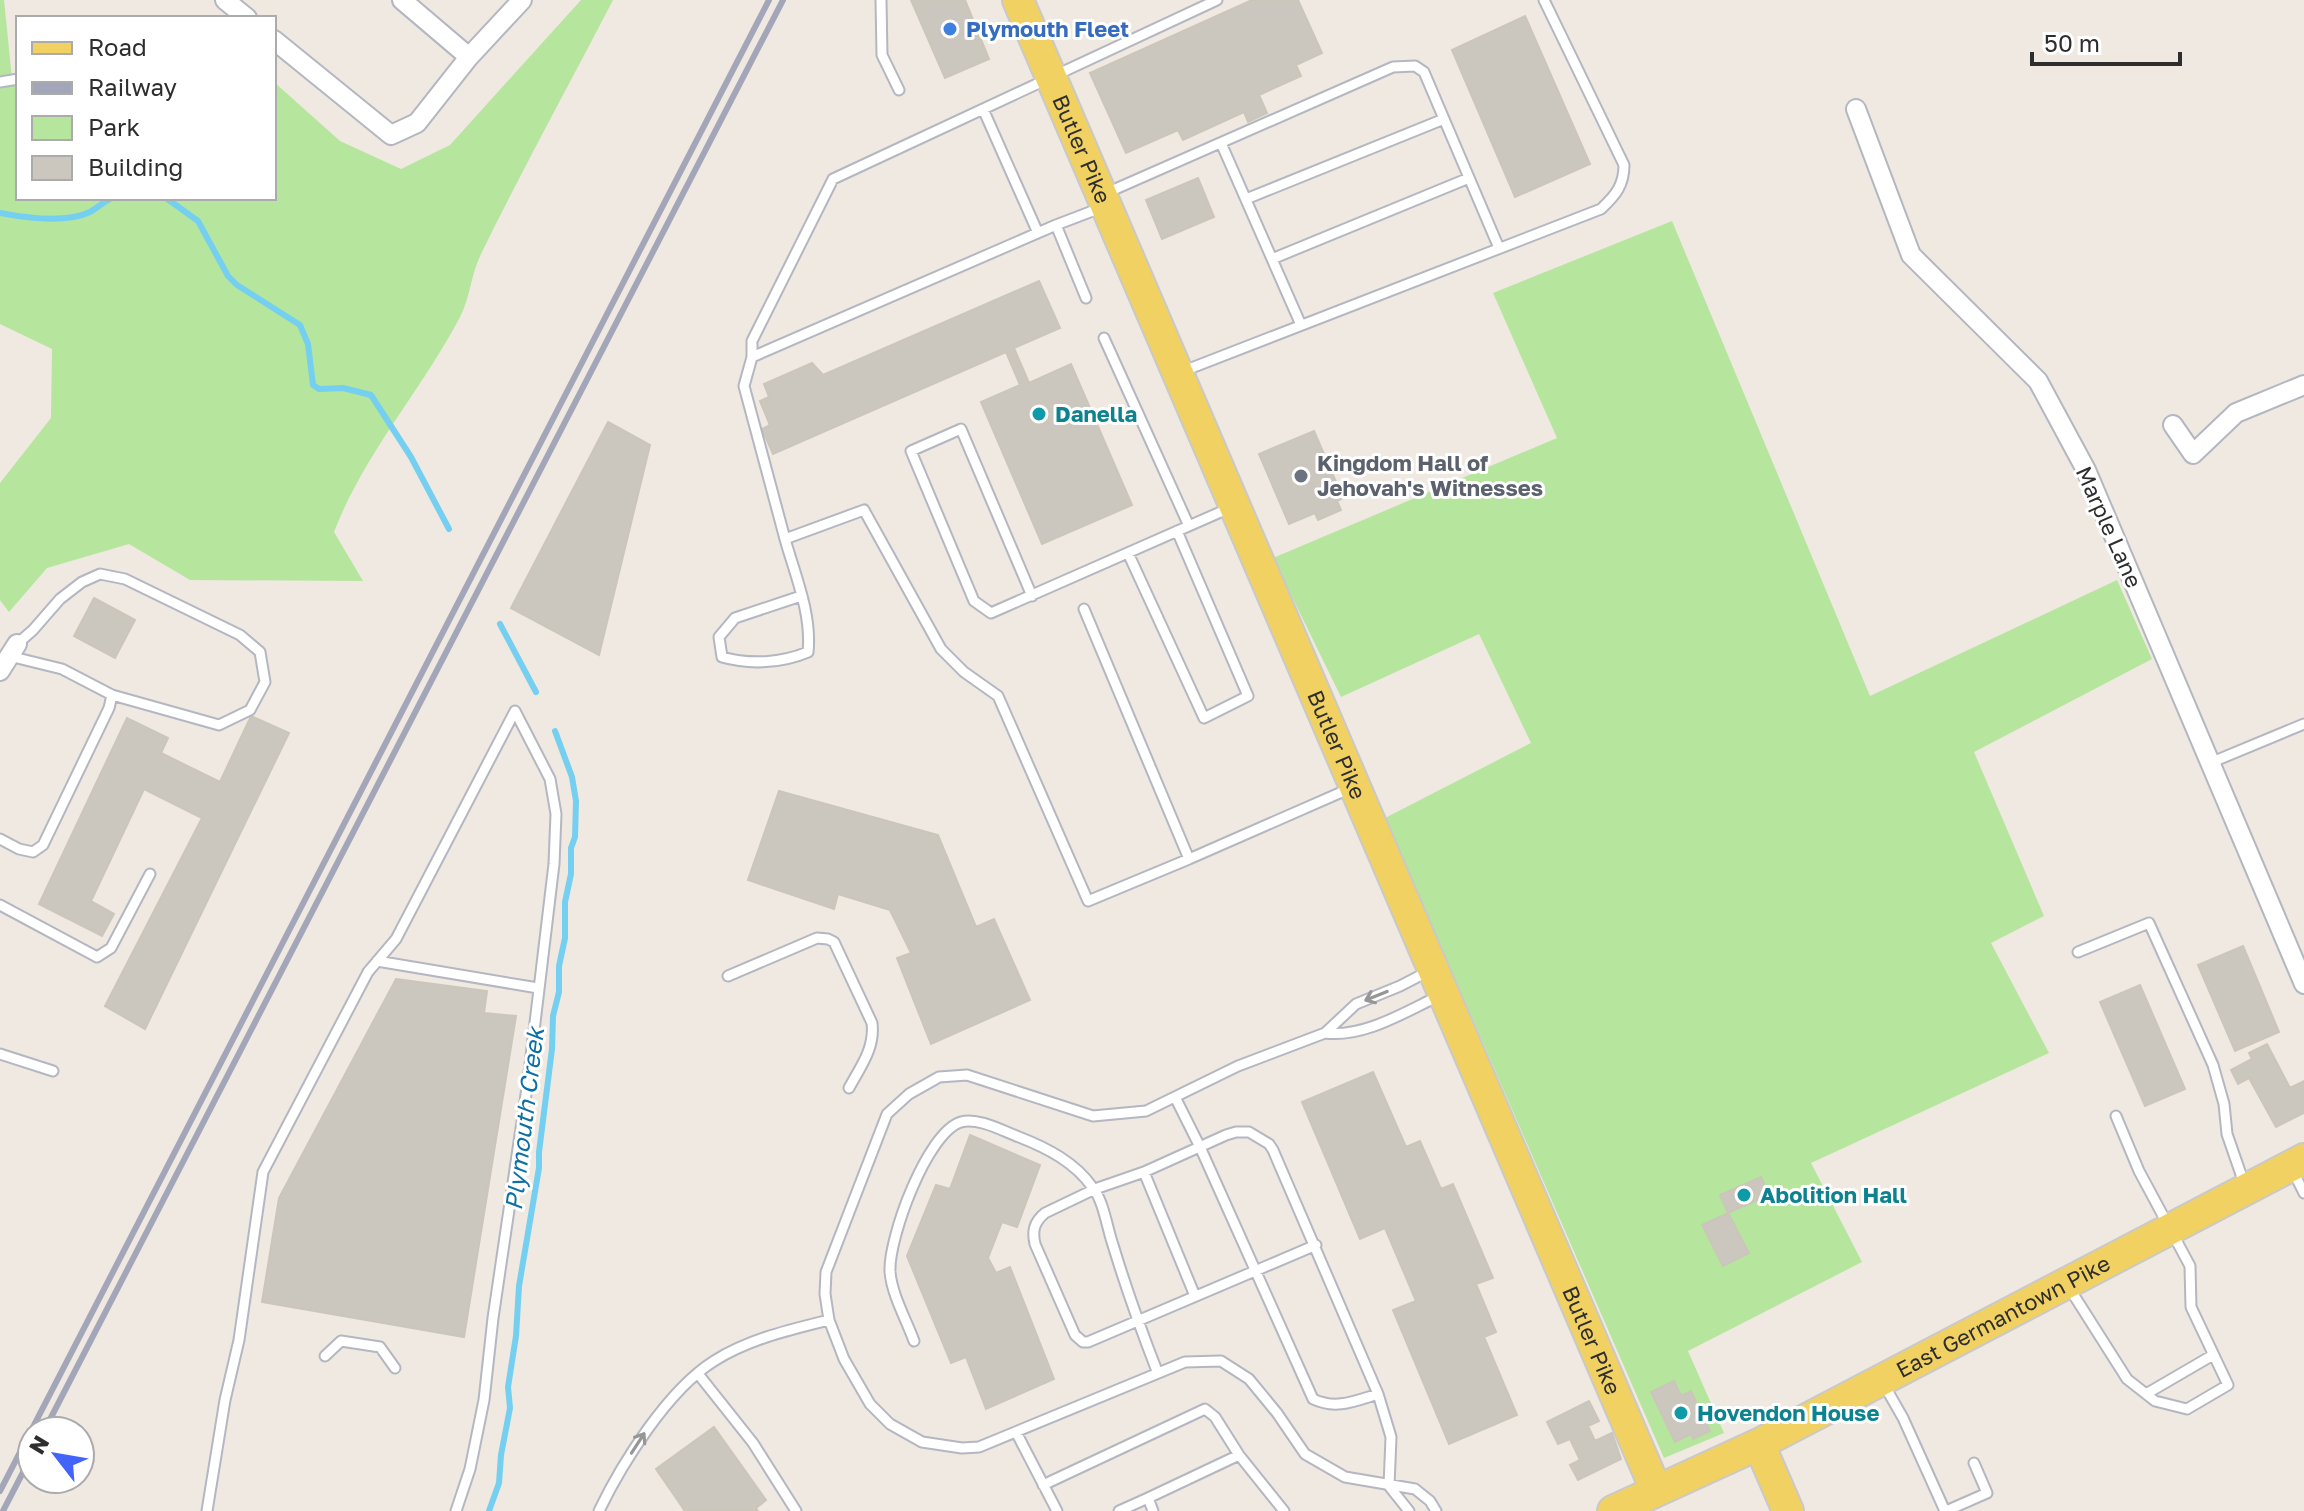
<svg xmlns="http://www.w3.org/2000/svg" width="2304" height="1511" font-family="'Golos Text',sans-serif">
<rect width="100%" height="100%" fill="#efe9e1"/>
<path fill="#b6e59e" d="M0 0H4L12 79 18 78V198H274V82L340 141 401 169 450 145 581 0H613C569 85 523 168 481 254 471 274 470 298 460 317 421 391 364 454 334 532L363 581 190 580 129 544 47 568 9 612 0 600V483L51 418 52 349 0 324Z
M1672 221 1870 696 2117 580 2152 659 1974 752 2044 916 1991 943 2049 1053 1811 1163 1862 1262 1688 1351 1724 1433 1664 1458 1385 818 1531 743 1479 634 1341 697 1273 558 1557 438 1493 293Z"/>
<g fill="none" stroke-linecap="round" stroke-linejoin="round">
<path stroke="#75cff0" stroke-width="6" d="M166 198 198 221 228 276 237 285 300 325 308 344 313 385 319 389 343 388 371 395 411 457 449 529
M0 213C26 218 67 223 90 212 97 208 105 201 112 198
M500 624 536 692
M489 1511 499 1483 501 1455 510 1408 508 1387 516 1336 519 1286 539 1168V1152L552 1049 553 1016 559 992V966L565 938V902L571 874V848L575 837 576 801 572 777 555 731"/>
</g>
<path fill="#cbc7bf" stroke="#cbc5ba" stroke-width="2" d="M911 0H965L989 59 945 78Z
M1252 0H1298L1322 53 1296 65 1301 76 1259 95 1267 113 1248 122 1244 112 1183 140 1178 130 1126 153 1090 73Z
M1525 16 1590 164 1515 197 1452 50Z
M1198 178 1214 217 1162 239 1146 200Z
M1039 281 1060 328 1014 348 1029 383 1071 364 1132 505 1042 544 981 402 1020 385 1006 352 773 454 762 429 770 425 760 401 769 397 764 384 812 363 823 375Z
M608 422 650 445 599 655 511 608Z
M1314 431 1343 498 1337 501 1341 510 1318 520 1315 513 1289 524 1259 454Z
M94 598 135 620 115 658 74 636Z
M251 716 289 733 145 1029 105 1006 202 818 144 789 91 901 114 914 102 936 39 904 127 718 168 738 161 753 220 782Z
M779 791 938 835 976 927 994 919 1030 1000 931 1044 897 958 911 953 890 910 838 894 834 909 748 880Z
M2243 946 2279 1032 2235 1051 2198 965Z
M396 979 487 991 484 1013 516 1016 464 1337 262 1302 279 1198Z
M2140 985 2185 1089 2145 1106 2100 1002Z
M2267 1044 2290 1088 2304 1081V1113L2276 1127 2249 1078 2238 1084 2231 1070 2252 1059 2249 1053Z
M1373 1072 1406 1147 1420 1141 1441 1189 1453 1184 1493 1278 1476 1284 1496 1332 1484 1337 1517 1415 1449 1444 1393 1310 1416 1301 1385 1228 1360 1239 1302 1102Z
M970 1135 1040 1165 1017 1227 1002 1222 988 1258 996 1273 1010 1267 1054 1379 986 1409 966 1357 951 1363 907 1256 936 1185 950 1189Z
M1761 1177 1769 1195 1728 1213 1720 1195Z
M1728 1213 1749 1253 1723 1266 1702 1225Z
M1674 1381 1681 1396 1691 1391 1710 1431 1693 1439 1691 1434 1675 1442 1651 1392Z
M1589 1401 1599 1421 1588 1426 1595 1441 1612 1433 1621 1459 1578 1480 1570 1465 1580 1460 1570 1439 1558 1444 1547 1422Z
M714 1427 766 1500 756 1508 758 1511H685L656 1469Z"/>
<g fill="none" stroke-linecap="round" stroke-linejoin="round">
<g stroke="#b4b7c1" stroke-width="13">
<path id="lane" d="M881 0 882 55 899 90
M0 82 18 79
M983 109 1038 233
M1221 143 1301 325
M1104 194 1393 67 1415 66 1424 72 1499 248
M1246 199 1444 119
M1272 259 1469 178
M1086 298 1056 225 1103 207
M1104 338 1189 526
M752 357 1056 225
M1181 372 1601 209C1616 195 1624 185 1624 165L1544 0
M785 539C795 575 812 614 808 652 782 663 750 665 722 657L719 637 735 618 801 596
M1128 553 1204 718 1248 696 1177 531
M1032 596 961 429 911 451 974 601 991 613 1232 507
M1084 609 1189 859 1351 788
M17 644 33 630 60 599 82 582 100 574 125 579 240 635 260 652 265 682 250 710 219 725 112 695
M2210 763 2304 724
M0 839 19 849 33 852 43 845 109 708 112 695 62 669 9 656
M1189 859 1088 901 998 696 964 672 941 649 864 510 785 539 744 386 752 357V341L833 179 1217 0
M0 905 97 957 111 948 150 874
M2078 952 2149 923 2213 1065 2224 1104 2227 1134 2245 1186
M377 961 538 988
M1429 971 1400 986 1356 1004 1325 1033 1238 1066 1146 1111 1093 1116 967 1075 939 1077 909 1094 887 1114 826 1272 825 1294 829 1320 844 1359 870 1404 890 1424 922 1442 962 1448 979 1447 1185 1362 1221 1361 1249 1379 1277 1413 1305 1454 1345 1477 1415 1489 1430 1501 1436 1511
M728 976 817 938 828 939 834 942 872 1023C875 1048 861 1066 849 1088
M1325 1033C1365 1038 1406 1011 1441 995
M0 1054 53 1071
M1175 1097 1200 1147 1313 1399C1336 1410 1355 1401 1378 1394
M2292 1169 2304 1193
M1144 1172 1195 1296
M1316 1245 1088 1342H1083L1075 1335 1035 1244C1032 1231 1034 1222 1045 1213L1095 1189 1144 1172 1226 1135 1236 1132H1249L1269 1144 1273 1150 1378 1394 1391 1437 1389 1486 1409 1511
M2068 1286 2127 1379 2155 1401 2187 1409 2228 1385 2191 1307 2190 1266 2139 1171 2116 1116
M914 1341C906 1319 892 1295 890 1272 888 1239 927 1132 961 1122 978 1117 1003 1131 1019 1137 1047 1148 1075 1162 1093 1188 1104 1202 1107 1228 1113 1245 1126 1288 1141 1330 1157 1371
M325 1356 341 1341 380 1347 395 1368
M699 1375 753 1443 796 1511
M1883 1383 1903 1418 1945 1511
M2146 1394 2213 1355
M1016 1432 1057 1511
M1043 1485 1205 1409 1215 1417 1239 1455 1284 1511
M1148 1498 1239 1455
M207 1511 225 1400 239 1340 263 1172 368 972 396 939 515 711 550 779 556 814 554 864 528 1081 493 1318 484 1400 470 1469 456 1511
M599 1511C622 1463 668 1390 714 1361 749 1339 789 1330 829 1320
M1119 1511 1148 1498 1153 1511
M1946 1511 1987 1493 1974 1463"/>
</g>
<g stroke="#b4b7c1" stroke-width="22">
<path id="street" d="M225 0 247 18
M402 0 469 57
M274 40 391 135 417 123 469 57 522 0
M1856 109 1911 255 2038 381 2086 470 2304 984
M2173 425 2193 454 2236 413 2304 385
M0 671 17 644"/>
</g>
<g stroke="#c9c9c9" stroke-width="34">
<g id="primary">
<path id="s1" d="M1018 0 1656 1490"/>
<path d="M1759 1444 1788 1511"/>
<path id="s2" d="M1613 1511 1759 1444 2304 1159"/>
</g>
</g>
<use href="#lane" stroke="#fff" stroke-width="9"/>
<use href="#street" stroke="#fff" stroke-width="18"/>
<use href="#primary" stroke="#f2d163" stroke-width="30"/>
<path stroke="#a3a6b8" stroke-width="6" d="M44 1431 783 0
M0 1491 769 0
M3 1511 32 1455"/>
</g>
<defs><path id="oneway-shaft" d="M-6 0H5M1.5-3L5.5 0L1.5 3" fill="none" stroke-width="1.6" stroke-linecap="round" stroke-linejoin="round" transform="scale(2)"/></defs>
<g stroke="#969696">
<use href="#oneway-shaft" transform="translate(1376 996) rotate(158)"/>
<use href="#oneway-shaft" transform="translate(638 1443) rotate(-57)"/>
</g>
<circle fill="#3f7fe0" stroke="#fff" stroke-width="3" cx="950" cy="29" r="8"/>
<g fill="#0f9aa8" stroke="#fff" stroke-width="3">
<circle cx="1039" cy="414" r="8"/>
<circle cx="1744" cy="1195" r="8"/>
<circle cx="1681" cy="1413" r="8"/>
</g>
<circle fill="#6b7280" stroke="#fff" stroke-width="3" cx="1301" cy="476" r="8"/>
<g text-anchor="middle" stroke-width="6" stroke-linejoin="round" paint-order="stroke">
<g font-size="22" font-weight="bold" fill="#366cbe" stroke="#fff" text-anchor="start">
<text x="966" y="37">Plymouth Fleet</text>
</g>
<g font-size="22" fill="#2e2e2e" stroke="#fff">
<text dy="8" stroke="none"><textPath href="#s1" startOffset="162">Butler Pike</textPath></text>
<text transform="translate(2109 527) rotate(66)" y="8">Marple Lane</text>
<text dy="8" stroke="none"><textPath href="#s1" startOffset="810">Butler Pike</textPath></text>
<text dy="8" stroke="none"><textPath href="#s2" startOffset="436">East Germantown Pike</textPath></text>
<text dy="8" stroke="none"><textPath href="#s1" startOffset="1458">Butler Pike</textPath></text>
</g>
<g font-size="22" font-weight="bold" fill="#0d838f" stroke="#fff" text-anchor="start">
<text x="1055" y="422">Danella</text>
<text x="1760" y="1203">Abolition Hall</text>
<text x="1697" y="1421">Hovendon House</text>
</g>
<g font-size="22" font-weight="bold" fill="#5b616d" stroke="#fff" text-anchor="start">
<text x="1317" y="471">Kingdom Hall of<tspan x="1317" dy="25">Jehovah's Witnesses</tspan></text>
</g>
<g font-size="24" font-style="italic" fill="#0d6fa3" stroke="#fff">
<text transform="translate(525 1119) rotate(-83)" y="8">Plymouth Creek</text>
</g>
</g>
<rect x="16" y="16" width="260" height="184" fill="#ffffff" stroke="#ababab" stroke-width="2"/>
<rect x="32" y="42" width="40" height="12" fill="#f2d163" stroke="#ababab" stroke-width="2"/>
<text x="88" y="56" font-size="24" fill="#2e2e2e">Road</text>
<rect x="32" y="82" width="40" height="12" fill="#a3a6b8" stroke="#ababab" stroke-width="2"/>
<text x="88" y="96" font-size="24" fill="#2e2e2e">Railway</text>
<rect x="32" y="116" width="40" height="24" fill="#b6e59e" stroke="#ababab" stroke-width="2"/>
<text x="88" y="136" font-size="24" fill="#2e2e2e">Park</text>
<rect x="32" y="156" width="40" height="24" fill="#cbc7bf" stroke="#ababab" stroke-width="2"/>
<text x="88" y="176" font-size="24" fill="#2e2e2e">Building</text>
<g transform="translate(56 1455) rotate(301)"><circle r="38" fill="#ffffff" stroke="#ababab" stroke-width="2"/>
<path d="M0-6L14 30L0 20L-14 30Z" fill="#4264fb"/>
<text y="-12" font-size="22" font-weight="bold" text-anchor="middle" fill="#2e2e2e">N</text>
</g>
<path d="M2032 52v12h148v-12" fill="none" stroke="#2e2e2e" stroke-width="4"/>
<text x="2044" y="52" font-size="24" fill="#2e2e2e" stroke="#ffffff" stroke-width="6" paint-order="stroke">50 m</text>
</svg>
